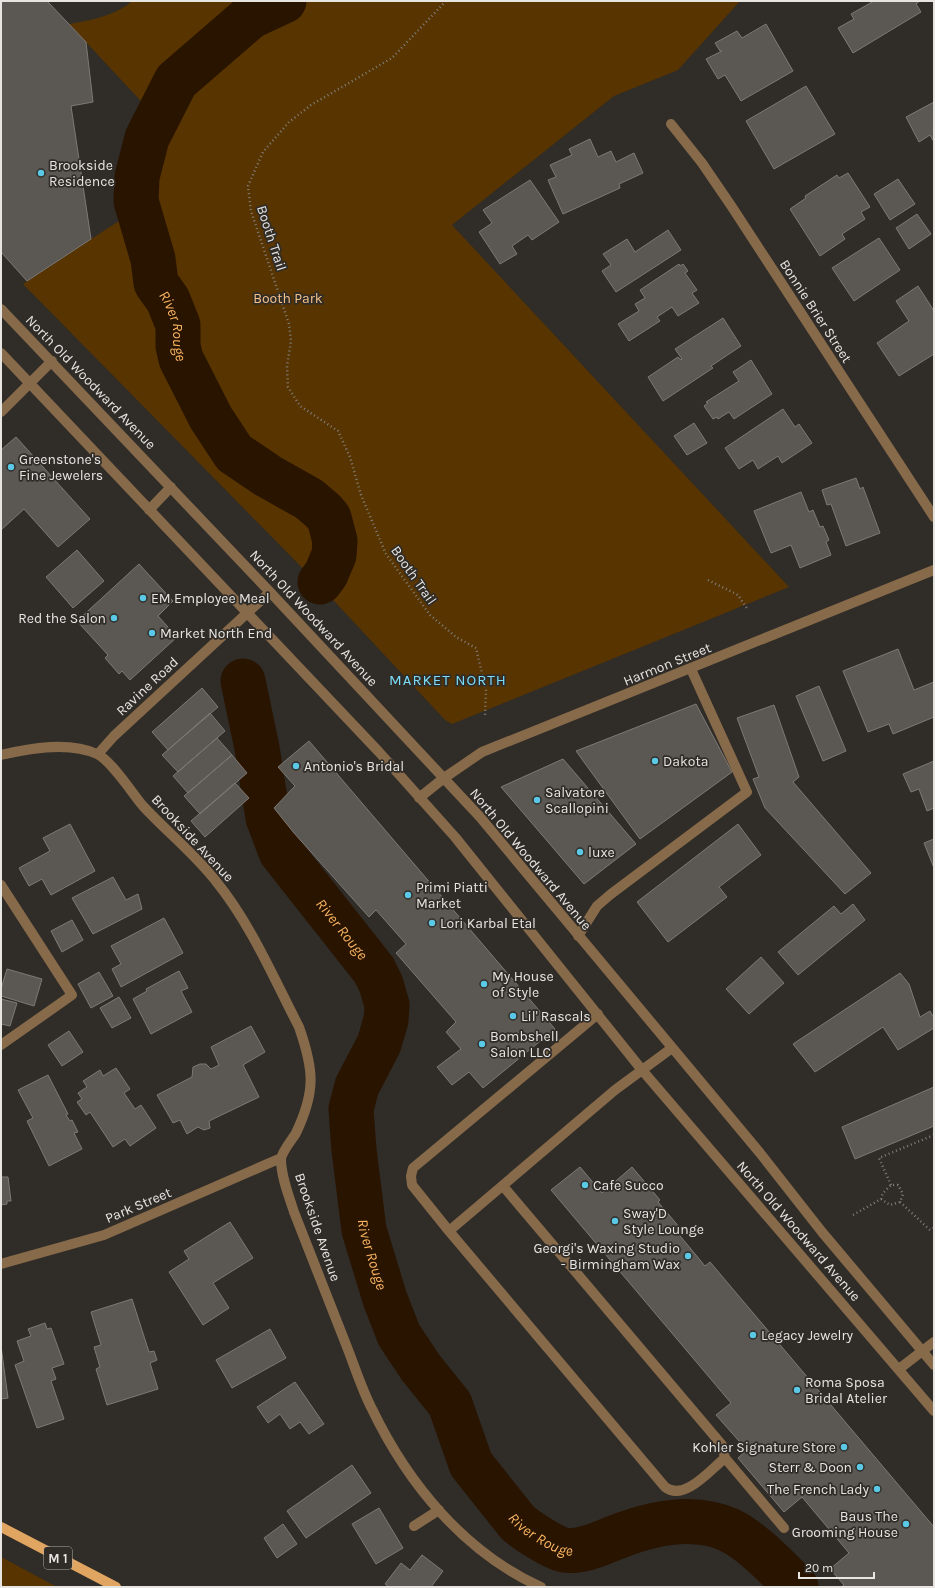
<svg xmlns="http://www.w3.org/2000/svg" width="935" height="1588" font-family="Karla,sans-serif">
<rect width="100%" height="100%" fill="#302c28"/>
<path fill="#573400" d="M132 1H740L678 70 614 96 452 225 789 587 452 724 445 720 322 588 23 284 128 215 125 191 153 114 69 24C91 20 115 16 132 1Z
M1 1557 57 1587H1Z"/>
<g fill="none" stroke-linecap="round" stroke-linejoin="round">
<g stroke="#291400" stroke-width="45">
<path id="s1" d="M284 1 250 17 176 81 147 138 137 177 136 201 153 259 156 283 168 300 178 325V346L181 359 211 418 234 453 268 476 309 499 323 511 329 518 335 541 334 555 326 574 320 582"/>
<path id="s2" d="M243 681 257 748 268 818 281 852 374 970 381 984 387 1005 386 1020 379 1044 357 1086 351 1109 354 1150 364 1230 385 1299 399 1335 421 1368 450 1404 471 1464 517 1522C525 1530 554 1548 564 1550 580 1553 599 1544 614 1538 649 1524 692 1513 729 1530 750 1539 780 1570 796 1587"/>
</g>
</g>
<path fill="#5b5752" stroke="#7d7974" d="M1 1H47L86 42 93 102 71 106 91 239 27 281 1 252Z
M874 1H920L916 4 921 12 853 53 838 28 854 19 851 14Z
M766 24 793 71 741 101 725 75 718 79 706 59 722 51H720L715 43 737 31 742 38Z
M806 86 835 134 774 169 746 121Z
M934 102V142L930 135 919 142 906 117Z
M590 139 598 157 611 151 616 162 634 153 643 173 619 184 620 188 563 214 548 180 556 177 550 165 572 155 569 149Z
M848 173 870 207 861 212 865 219 842 234 845 239 820 256 790 209 806 198 805 196 837 175 839 178Z
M898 179 915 204 890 220 874 194Z
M530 180 559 222 532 240 528 235 512 246 517 254 500 264 479 232 492 223 483 210Z
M917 214 931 234 909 249 896 228Z
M668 230 681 250 616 292 602 271 611 265 603 254 627 239 635 252Z
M879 238 900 270 854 301 832 268Z
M679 264 680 266 683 264 688 271 685 273 697 290 692 293 699 303 678 316 672 307 657 317 660 321 629 341 618 324 639 311 635 304 645 298 640 290Z
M918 286 934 311V354L899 376 877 343 909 321 896 301Z
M723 318 741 346 711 366 713 368 663 401 648 377 678 357 681 360 682 359 675 349Z
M751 360 772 394 734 419 729 412 718 419 717 417 713 419 704 406 708 403 706 402 739 381 733 372Z
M783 409 795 427 799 424 812 443 782 463 778 456 758 469 753 460 739 469 725 448Z
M694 423 707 443 687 455 674 436Z
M16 437 90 519 58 547 24 509 1 530V450Z
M856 478 860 489 863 487 880 533 846 546 831 504 827 505 822 490Z
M801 492 809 512 813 510 820 527 823 526 829 540 826 542 831 555 800 568 791 545 771 553 754 511Z
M77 550 104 581 73 608 46 577Z
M139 564 173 601 158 616 177 637 130 680 122 671 119 674 105 658 108 655 77 621Z
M898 649 914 690 934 682V717L893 734 889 724 868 732 843 671Z
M819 686 846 751 823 761 796 696Z
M202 688 218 707 168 750 152 732Z
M696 704 732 772 640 839 576 751Z
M774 705 799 777 793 782 871 873 845 894 765 808 753 779 759 777 737 718Z
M210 713 225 731 178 772 162 755Z
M217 738 232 755 188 793 173 776Z
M309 741 555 1029 483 1088 469 1072 452 1085 437 1067 461 1049 446 1032 456 1022 396 953 406 944 376 910 369 917 294 833 274 808 295 786 278 767Z
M232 755 247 773 200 814 184 796Z
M563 759 636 844 584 884 501 787Z
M934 761V808L927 811 919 789 911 792 903 774Z
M235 783 249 798 205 837 191 821Z
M70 824 95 871 51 895 42 879 29 886 19 868 50 851 43 838Z
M738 824 761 855 719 887 727 897 668 942 637 902Z
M934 839V868L924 843Z
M113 877 126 900 138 894 142 909 93 934 72 898Z
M853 904 865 920 798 975 778 952 834 906 841 914Z
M164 918 183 953 121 987 112 969 121 964 111 946Z
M72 920 83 940 62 952 51 931Z
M761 957 784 983 749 1014 726 989Z
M7 969 42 979 34 1006 1 996V989Z
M179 971 188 988 181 991 192 1012 151 1034 133 999 147 991 146 989Z
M99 972 113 996 91 1008 78 984Z
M900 973 909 984 920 1017 930 1011 934 1018V1028L898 1050 883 1027 815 1072 793 1044Z
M119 997 131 1018 112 1028 100 1008Z
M1 999 17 1003 10 1026 1 1024Z
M251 1026 265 1052 243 1065 259 1097 209 1121 210 1128 204 1130 198 1127 187 1134 180 1120 173 1123 157 1095 192 1077 193 1067 200 1064H206L211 1069 219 1065 211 1047Z
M69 1031 83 1052 62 1066 48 1045Z
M116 1068 130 1089 124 1093 135 1109 141 1105 156 1128 130 1146 125 1139 113 1147 90 1112 86 1115 77 1102 82 1099 78 1093 87 1087 83 1081 100 1070 103 1076Z
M48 1075 68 1114 66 1115 70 1121 72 1120 78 1132 74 1133 82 1149 49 1166 27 1121 33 1118 18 1090Z
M934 1087V1126L855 1159 842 1127Z
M580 1167 602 1193 632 1167 660 1200 658 1202 680 1228 676 1231 705 1266 710 1262 934 1527V1587H841L844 1585 830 1569 849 1553 802 1497 784 1512 738 1458 747 1450 716 1415 731 1403 551 1190Z
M1 1177H8L11 1201H7V1204L1 1205Z
M230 1222 253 1258 213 1283 229 1308 203 1325 169 1272 189 1259 184 1251Z
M132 1299 149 1352 154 1351 157 1360 150 1363 158 1389 107 1405 96 1369 100 1367 94 1347 101 1345 91 1312Z
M45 1323 47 1329 51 1328 64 1364 52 1368 56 1379 51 1381 64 1419 37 1428 15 1365 24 1361 17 1341 31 1336 28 1329Z
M270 1329 286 1358 232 1388 216 1360Z
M1 1346 8 1398 1 1399Z
M295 1382 324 1424 309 1434 300 1422 290 1429 280 1414 268 1423 257 1407Z
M352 1465 371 1493 306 1538 287 1511Z
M379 1508 403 1548 376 1564 352 1524Z
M283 1524 297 1544 277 1558 264 1538Z
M422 1555 443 1571 431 1587H389L385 1584 401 1563 410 1570Z"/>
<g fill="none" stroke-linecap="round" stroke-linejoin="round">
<path stroke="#827f7b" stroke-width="2.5" stroke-dasharray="1 3" stroke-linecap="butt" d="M446 1 392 58 311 105 289 122 263 152 248 186 251 211 289 324 291 341 287 366 288 387 300 406 338 431 350 457 361 495 386 554 430 615 456 637 476 648 486 690 485 715
M708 580 738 595 748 610
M891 1185 879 1158 934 1135
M900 1202 930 1230 934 1228
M853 1215 881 1199 883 1193 891 1185H898L903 1194 900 1202 890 1205 881 1199"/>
<path stroke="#866a4a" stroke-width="10" d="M671 124 702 163 732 207 934 517
M1 309 270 592 480 817 760 1153 822 1232 934 1365
M1 353 379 752 455 837 642 1070 934 1411
M1 412 52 361
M149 510 171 487
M98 754 114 736 270 592
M1 755C30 748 69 741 97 754 111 760 132 793 143 806 166 831 194 853 215 880 251 924 273 977 299 1027 314 1070 316 1091 296 1133 292 1140 282 1151 281 1159 281 1177 289 1196 294 1212 311 1255 328 1299 345 1342 354 1364 361 1388 372 1409 408 1484 465 1553 541 1587
M419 798 444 778 482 752 934 570
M1 885 72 995 1 1045
M578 936 597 906 611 894 747 792 691 669
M503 1186 722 1445 725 1458C710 1470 684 1502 665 1487L449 1231 615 1090 672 1048
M449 1231 412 1185 411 1176 413 1168 598 1014
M1 1264 104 1235 281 1158
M899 1369 934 1342
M725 1458 784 1528
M414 1526 439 1510"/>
<path stroke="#dfa561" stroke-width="10" d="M1 1527 116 1587"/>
</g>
<g fill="#5bc8e6" stroke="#302c28" stroke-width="1.5">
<circle cx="41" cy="173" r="4"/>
<circle cx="11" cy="467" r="4"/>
<circle cx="143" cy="598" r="4"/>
<circle cx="114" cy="618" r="4"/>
<circle cx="152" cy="633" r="4"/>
<circle cx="655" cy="761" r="4"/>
<circle cx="296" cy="766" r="4"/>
<circle cx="537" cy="800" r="4"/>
<circle cx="580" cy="852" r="4"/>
<circle cx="408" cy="895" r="4"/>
<circle cx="432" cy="923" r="4"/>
<circle cx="484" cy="984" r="4"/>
<circle cx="513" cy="1016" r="4"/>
<circle cx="482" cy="1044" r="4"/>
<circle cx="585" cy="1185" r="4"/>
<circle cx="615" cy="1221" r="4"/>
<circle cx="688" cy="1256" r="4"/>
<circle cx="753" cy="1335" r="4"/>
<circle cx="797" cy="1390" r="4"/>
<circle cx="844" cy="1447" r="4"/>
<circle cx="860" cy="1467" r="4"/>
<circle cx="877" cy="1489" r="4"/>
<circle cx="906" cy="1524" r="4"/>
</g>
<g text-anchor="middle" stroke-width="3.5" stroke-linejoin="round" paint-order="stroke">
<rect fill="#302c28" stroke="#b0aeaa" stroke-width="1" x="44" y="1547" width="28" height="22" rx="3"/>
<g font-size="13" font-weight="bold" fill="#e7e5e2">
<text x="58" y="1563">M 1</text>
</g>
<g font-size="14" fill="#e7e5e2" stroke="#302c28" text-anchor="start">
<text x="49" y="170">Brookside<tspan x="49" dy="16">Residence</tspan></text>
<text x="19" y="464">Greenstone's<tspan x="19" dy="16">Fine Jewelers</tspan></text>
<text x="151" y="603">EM Employee Meal</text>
<text x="106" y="623" text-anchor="end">Red the Salon</text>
<text x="160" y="638">Market North End</text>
<text x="663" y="766">Dakota</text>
<text x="304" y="771">Antonio's Bridal</text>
<text x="545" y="797">Salvatore<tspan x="545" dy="16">Scallopini</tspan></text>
<text x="588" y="857">luxe</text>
<text x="416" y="892">Primi Piatti<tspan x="416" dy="16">Market</tspan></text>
<text x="440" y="928">Lori Karbal Etal</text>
<text x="492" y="981">My House<tspan x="492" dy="16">of Style</tspan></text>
<text x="521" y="1021">Lil' Rascals</text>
<text x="490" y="1041">Bombshell<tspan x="490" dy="16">Salon LLC</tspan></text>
<text x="593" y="1190">Cafe Succo</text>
<text x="623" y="1218">Sway'D<tspan x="623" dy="16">Style Lounge</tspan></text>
<text x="680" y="1253" text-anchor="end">Georgi's Waxing Studio<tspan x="680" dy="16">- Birmingham Wax</tspan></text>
<text x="761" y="1340">Legacy Jewelry</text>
<text x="805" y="1387">Roma Sposa<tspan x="805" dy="16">Bridal Atelier</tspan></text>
<text x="836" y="1452" text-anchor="end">Kohler Signature Store</text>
<text x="852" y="1472" text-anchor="end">Sterr &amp; Doon</text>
<text x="869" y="1494" text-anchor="end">The French Lady</text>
<text x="898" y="1521" text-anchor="end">Baus The<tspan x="898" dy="16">Grooming House</tspan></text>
</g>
<g font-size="14" fill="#e7e5e2" stroke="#302c28">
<text transform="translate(272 238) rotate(72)" y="5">Booth Trail</text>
<text transform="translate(816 311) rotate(57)" y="5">Bonnie Brier Street</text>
<text transform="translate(91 382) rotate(46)" y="5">North Old Woodward Avenue</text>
<text transform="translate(414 575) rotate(55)" y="5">Booth Trail</text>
<text transform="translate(314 618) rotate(47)" y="5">North Old Woodward Avenue</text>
<text transform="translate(667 664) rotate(-22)" y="5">Harmon Street</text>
<text transform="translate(147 686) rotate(-43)" y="5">Ravine Road</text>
<text transform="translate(193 838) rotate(47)" y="5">Brookside Avenue</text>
<text transform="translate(531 859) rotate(50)" y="5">North Old Woodward Avenue</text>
<text transform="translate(138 1205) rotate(-23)" y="5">Park Street</text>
<text transform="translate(318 1227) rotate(71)" y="5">Brookside Avenue</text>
<text transform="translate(799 1231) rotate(49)" y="5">North Old Woodward Avenue</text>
</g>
<g font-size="14" fill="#f7c389" stroke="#302c28">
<text x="288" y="303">Booth Park</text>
</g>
<g font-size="15" font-style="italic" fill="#fab562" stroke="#302c28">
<text dy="5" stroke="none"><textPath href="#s1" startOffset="396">River Rouge</textPath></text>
<text dy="5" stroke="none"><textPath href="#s2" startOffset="274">River Rouge</textPath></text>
<text dy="5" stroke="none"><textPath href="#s2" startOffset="622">River Rouge</textPath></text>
<text dy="5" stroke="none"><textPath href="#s2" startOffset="958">River Rouge</textPath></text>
</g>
<g font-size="15" letter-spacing="1" fill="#7cddfa" stroke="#302c28">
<text x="448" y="685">MARKET NORTH</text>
</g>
</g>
<rect width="935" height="1588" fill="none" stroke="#e7e5e2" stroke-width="4"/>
<path d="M799 1572v6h75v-6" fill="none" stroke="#e7e5e2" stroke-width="2"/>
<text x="805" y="1572" font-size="12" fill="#e7e5e2" stroke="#302c28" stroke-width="3" paint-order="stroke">20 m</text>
</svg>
